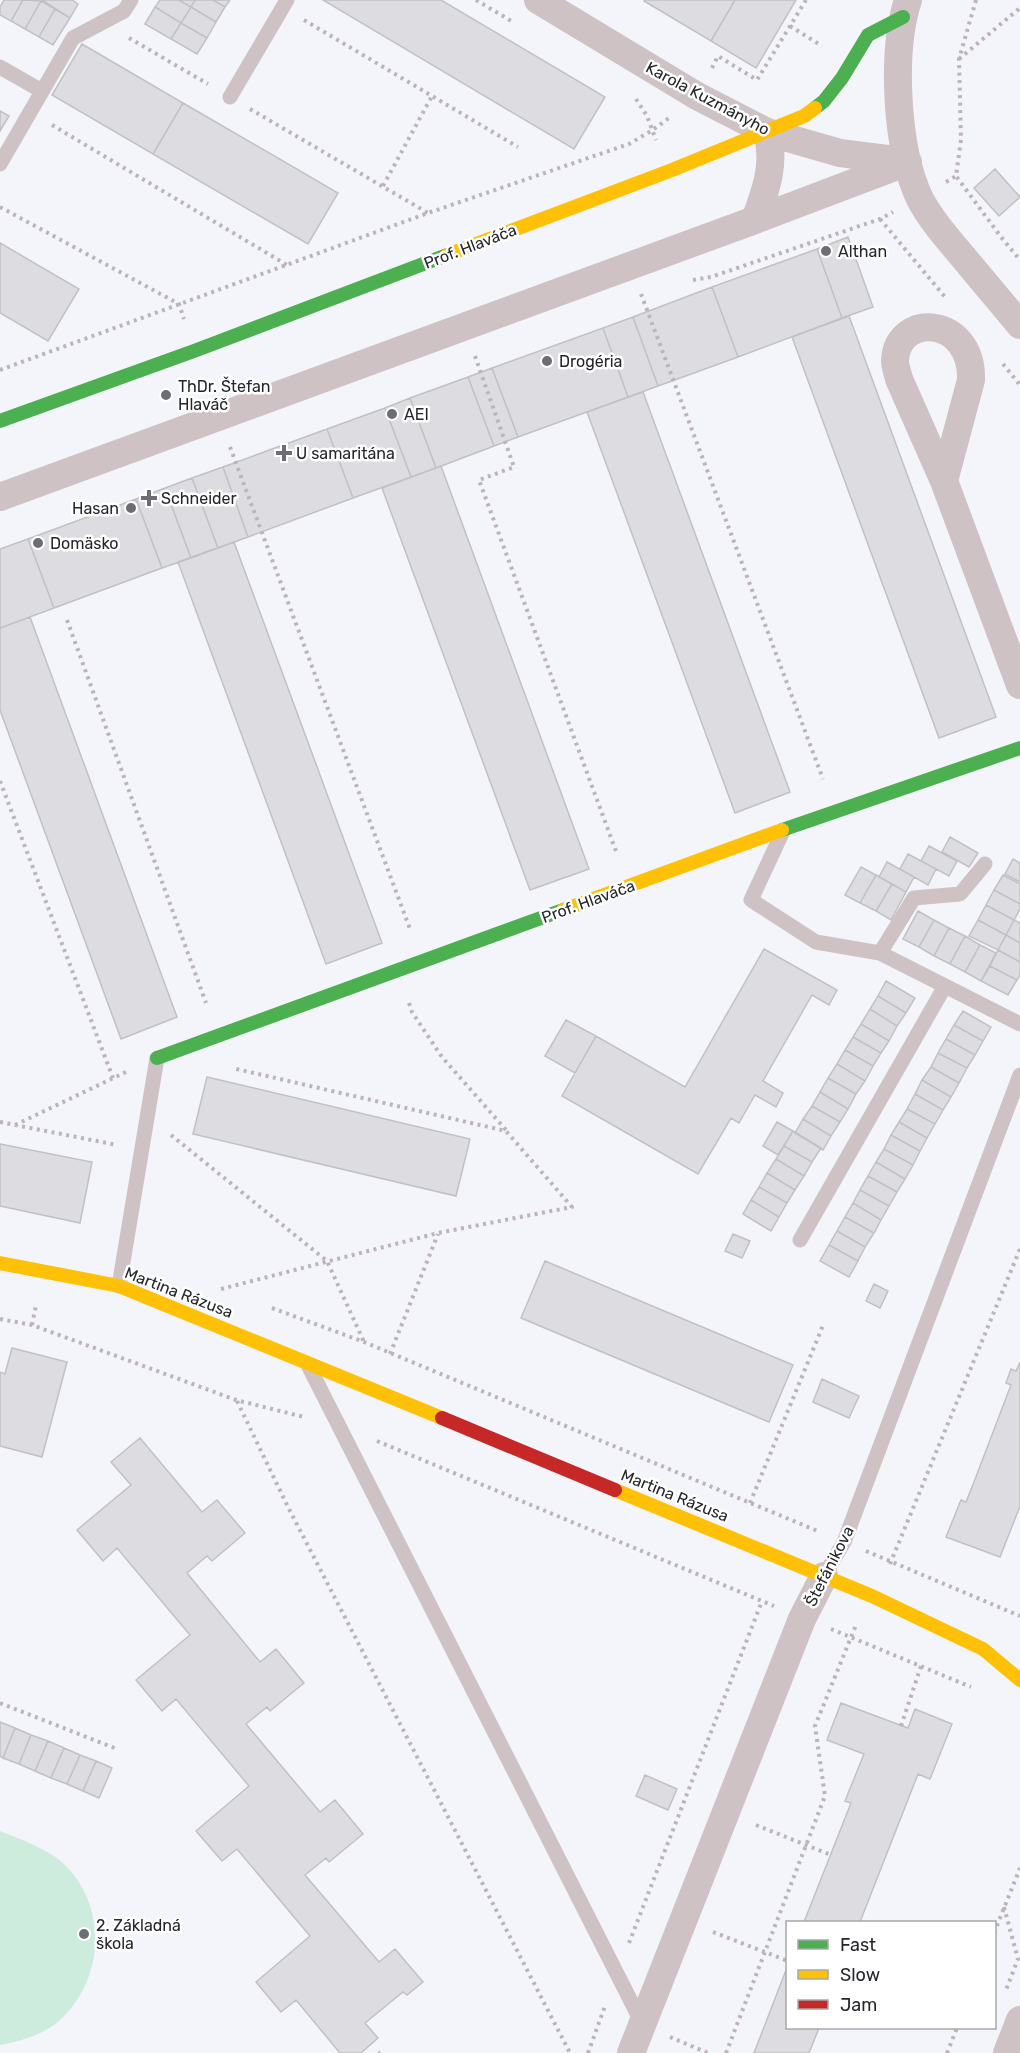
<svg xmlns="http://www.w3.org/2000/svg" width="1020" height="2053" font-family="Rubik,sans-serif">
<rect width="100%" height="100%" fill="#f4f5fa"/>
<path fill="#ceecde" d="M0 1831C27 1842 56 1851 74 1875 108 1920 100 1984 59 2021 43 2035 21 2041 0 2045Z"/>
<path fill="#dddde1" stroke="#c1c1c5" stroke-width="1.5" d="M4 0H23L11 21 0 15V7Z
M23 0 41 1 25 29 11 21Z
M42 0H72L78 4 70 18Z
M160 0H179L191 7 181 23 155 7Z
M179 0H195L191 7Z
M195 0H213L225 7 216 22 191 7Z
M213 0H230L225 7Z
M323 0H441L605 97 574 149Z
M644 0H735L711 41 644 1Z
M735 0H796L756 68 711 41Z
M41 1 55 9 39 37 25 29Z
M155 7 181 23 171 39 145 24Z
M191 7 216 22 207 38 181 23Z
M55 9 70 18 53 45 39 37Z
M181 23 207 38 197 54 171 39Z
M82 44 183 103 153 154 52 95Z
M183 103 338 193 308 244 153 154Z
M0 111 9 116 0 131Z
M995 169 1020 197 999 216 974 188Z
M848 237 873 307 842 318 817 249Z
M0 243 79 289 48 341 0 313Z
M817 249 842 318 738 357 712 287Z
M712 287 738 357 658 386 633 317Z
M849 316 996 717 939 738 792 337Z
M633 317 658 386 628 397 603 328Z
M603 328 628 397 518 437 492 368Z
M492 368 518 437 494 446 468 377Z
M468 377 494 446 436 468 410 398Z
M643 392 790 792 735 813 587 412Z
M410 398 436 468 411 477 385 408Z
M385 408 411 477 353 498 327 429Z
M327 429 353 498 248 537 223 467Z
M441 466 589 869 530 890 382 488Z
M223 467 248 537 218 548 192 478Z
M192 478 218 548 191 558 165 488Z
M165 488 191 558 162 568 136 499Z
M136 499 162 568 54 608 28 539Z
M28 539 54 608 0 628V549Z
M234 542 382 943 326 964 178 562Z
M30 617 177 1017 121 1039 0 710V628Z
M950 837 978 853 969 867 942 852Z
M929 846 957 861 949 876 921 861Z
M908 854 936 869 928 885 900 869Z
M1013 859 1020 863V882L1005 874Z
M887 862 914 877 906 892 879 877Z
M861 867 876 875 860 903 845 895Z
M876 875 892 884 876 911 860 903Z
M1003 875 1020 884V904L994 890Z
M892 884 906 892 891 920 876 911Z
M994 890 1020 904V909L1014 920 986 905Z
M986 905 1014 920 1006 935 978 920Z
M918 911 934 920 919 947 903 939Z
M934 920 949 928 934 956 919 947Z
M978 920 1006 935 998 950 969 936Z
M1014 920 1020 923V943L1006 935Z
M949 928 965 936 950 964 934 956Z
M1006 935 1020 943V962L998 950Z
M965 936 980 945 965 972 950 964Z
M980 945 996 953 981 981 965 972Z
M764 949 837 990 829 1005 812 995 763 1081 783 1093 776 1107 755 1095 739 1123 731 1118 698 1174 562 1096 596 1036 685 1087Z
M998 950 1020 962V974L1017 980 990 966Z
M990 966 1017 980 1008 995 981 981Z
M886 981 915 998 906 1013 878 996Z
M878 996 906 1013 897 1026 870 1009Z
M870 1009 897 1026 889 1041 861 1024Z
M963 1011 991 1027 983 1041 954 1025Z
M566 1020 596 1036 575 1073 545 1056Z
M861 1024 889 1041 881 1053 853 1037Z
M954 1025 983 1041 975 1055 946 1039Z
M853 1037 881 1053 873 1066 845 1050Z
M946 1039 975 1055 967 1068 938 1053Z
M845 1050 873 1066 865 1081 837 1064Z
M938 1053 967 1068 959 1083 931 1067Z
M837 1064 865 1081 856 1094 828 1078Z
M931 1067 959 1083 951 1097 922 1080Z
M207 1077 470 1139 456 1196 193 1134Z
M828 1078 856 1094 848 1109 820 1092Z
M922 1080 951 1097 943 1110 915 1094Z
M820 1092 848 1109 840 1122 812 1106Z
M915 1094 943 1110 935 1124 907 1109Z
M812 1106 840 1122 831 1136 803 1119Z
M907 1109 935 1124 927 1138 899 1122Z
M803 1119 831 1136 823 1150 795 1133Z
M777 1122 793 1131 778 1155 763 1146Z
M899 1122 927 1138 920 1151 891 1135Z
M793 1131 821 1148 812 1162 784 1146Z
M891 1135 920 1151 913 1165 884 1149Z
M0 1144 92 1162 80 1223 0 1206Z
M784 1146 812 1162 804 1176 776 1159Z
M884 1149 913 1165 905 1179 876 1162Z
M776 1159 804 1176 795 1190 767 1173Z
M876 1162 905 1179 897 1192 868 1176Z
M767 1173 795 1190 787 1203 759 1187Z
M868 1176 897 1192 889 1206 860 1190Z
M759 1187 787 1203 779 1217 751 1200Z
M860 1190 889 1206 881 1220 853 1203Z
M751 1200 779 1217 771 1231 743 1214Z
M853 1203 881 1220 874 1233 845 1217Z
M845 1217 874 1233 865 1247 837 1231Z
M837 1231 865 1247 858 1261 829 1245Z
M733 1234 750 1241 742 1258 725 1251Z
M829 1245 858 1261 849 1277 820 1261Z
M545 1261 793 1365 769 1422 521 1318Z
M874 1284 888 1291 880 1308 866 1301Z
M12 1348 67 1362 42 1457 0 1446V1372L5 1374Z
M1020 1362V1506L1000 1557 946 1537 961 1500 966 1502 974 1482 1011 1385 1006 1383 1011 1369 1016 1371Z
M822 1379 859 1396 849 1418 813 1402Z
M140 1438 202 1512 217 1500 245 1533 212 1561 207 1556 187 1573 260 1662 276 1649 304 1683 270 1711 267 1707 246 1724 320 1812 335 1800 363 1834 329 1862 326 1858 305 1875 379 1962 395 1949 423 1982 407 1995 403 1992 365 2023 378 2038 361 2053H340L296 2000 281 2012 256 1982 310 1936 237 1849 222 1861 196 1831 249 1786 176 1699 162 1711 136 1680 190 1635 117 1548 103 1561 77 1530 131 1485 111 1462Z
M841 1703 908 1728 915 1709 952 1724 930 1779 918 1774 860 1922H804L851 1803 845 1801 864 1754 827 1740Z
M0 1722 15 1728 3 1758 0 1756Z
M15 1728 31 1735 19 1764 3 1758Z
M31 1735 48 1741 35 1771 19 1764Z
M48 1741 64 1748 51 1778 35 1771Z
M64 1748 80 1755 67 1784 51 1778Z
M80 1755 96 1761 83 1791 67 1784Z
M96 1761 112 1768 99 1798 83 1791Z
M645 1775 677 1789 668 1810 636 1796Z
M788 1965V2028H819L809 2053H754Z"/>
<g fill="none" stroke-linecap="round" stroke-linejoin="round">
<path stroke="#bcb4b7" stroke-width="4" stroke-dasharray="3 4.5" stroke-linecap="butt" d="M476 0 513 22
M976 0 959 59 961 140 956 176 1001 237 1020 260
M304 20 518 147
M790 26 822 46
M129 38 208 84
M959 59 1020 8
M712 68 718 56 757 80 806 0
M636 99 647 116 656 140
M250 109 428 213
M52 125 287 265
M946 182 956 176
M383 186 432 96
M0 207 179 304 184 319
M880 219 945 297
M693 280 711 277 880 219 893 212
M641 294 823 779
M475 356 514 467 479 480 617 854
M1003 364 1020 385
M0 370 428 213 629 144 651 131 669 118
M230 447 410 929
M67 620 206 1003
M0 781 113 1078
M409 1003 412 1012 442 1057 506 1130
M0 1122 117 1145
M15 1125 126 1072
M171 1135 327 1261 364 1342
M221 1289 438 1233 572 1207 506 1131 232 1068
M272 1308 364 1342 820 1532
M0 1319 32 1325 236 1400 304 1417
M32 1325 36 1305
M390 1354 438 1234
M237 1401 288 1507 570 2053
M377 1441 774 1606
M750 1503 824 1323
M866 1551 1020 1616
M890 1564 1020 1249
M831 1629 971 1687
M0 1703 117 1749
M901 1726 921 1666
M756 1825 831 1855
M1004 1907 1018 1959 1006 1990
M713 1932 788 1961
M994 1933 1020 1868
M629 1943 762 1601
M670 2037 708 2053
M378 2052 379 2053
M588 2053 605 2006
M726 2053 825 1796 815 1726 856 1625
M947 2053 957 2028"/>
<path stroke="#cfc2c4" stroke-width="15" d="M0 67 42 91
M230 97 287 0
M0 164 73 38 124 11 131 0
M783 831 751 900 816 942 880 953 1020 1024
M880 953 914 898 960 894 985 864
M800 1240 945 986
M119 1286 157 1058
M309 1367 642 2023
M824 1576 844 1542 1020 1075"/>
<path stroke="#cfc2c4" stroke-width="28" d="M538 0 697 96 767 132 840 153 903 161
M908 0C891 52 896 149 920 199 931 220 948 239 964 258 982 280 1001 302 1020 325
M755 220C766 190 776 163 767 132
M944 481 971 380C973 316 897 311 895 361 895 367 898 374 899 379L944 481 1020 685
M0 497 755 220 908 162
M631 2053 802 1619 824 1576
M1007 2053 1020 2020"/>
<path stroke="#4caf50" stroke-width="14" d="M815 108 824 101 842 78 868 35 903 17
M0 421 194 351 447 255
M782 830 1020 748
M157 1058 563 910"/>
<path stroke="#ffc107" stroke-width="14" d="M447 255 672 170 804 116 815 108
M563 910 782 830
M0 1263 119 1286 442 1418
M615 1490 872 1596 983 1649 1020 1680"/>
<path stroke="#c62828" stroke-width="14" d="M442 1418 615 1490"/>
</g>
<g fill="#6d6e73" stroke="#fff" stroke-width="2">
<circle cx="826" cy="251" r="6"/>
<circle cx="547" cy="361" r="6"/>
<circle cx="166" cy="395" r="6"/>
<circle cx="392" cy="414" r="6"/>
<path d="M281 444h6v6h6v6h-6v6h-6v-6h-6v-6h6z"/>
<path d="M146 489h6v6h6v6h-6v6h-6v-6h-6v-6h6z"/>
<circle cx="131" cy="508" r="6"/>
<circle cx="38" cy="543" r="6"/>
<circle cx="84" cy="1934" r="6"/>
</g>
<g text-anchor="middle" stroke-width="5" stroke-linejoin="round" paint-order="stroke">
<g font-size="16" fill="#24262a" stroke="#fff">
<text transform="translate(708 98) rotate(28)" y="6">Karola Kuzmányho</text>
<text transform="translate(470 246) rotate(-21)" y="6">Prof. Hlaváča</text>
<text transform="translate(588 901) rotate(-20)" y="6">Prof. Hlaváča</text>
<text transform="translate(179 1292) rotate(21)" y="6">Martina Rázusa</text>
<text transform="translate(675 1495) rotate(22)" y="6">Martina Rázusa</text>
<text transform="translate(829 1566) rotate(-63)" y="6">Štefánikova</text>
</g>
<g font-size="16" fill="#24262a" stroke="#fff" text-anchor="start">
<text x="838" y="257">Althan</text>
<text x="559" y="367">Drogéria</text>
<text x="178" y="392">ThDr. Štefan<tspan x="178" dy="18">Hlaváč</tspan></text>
<text x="404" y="420">AEI</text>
<text x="296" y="459">U samaritána</text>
<text x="161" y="504">Schneider</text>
<text x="119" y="514" text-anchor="end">Hasan</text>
<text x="50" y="549">Domäsko</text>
<text x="96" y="1931">2. Základná<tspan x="96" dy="18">škola</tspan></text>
</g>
</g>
<rect x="786" y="1921" width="210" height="108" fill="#ffffff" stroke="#a7a8aa" stroke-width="1.5"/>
<rect x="798" y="1940" width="30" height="9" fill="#4caf50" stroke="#a7a8aa" stroke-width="1.5"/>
<text x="840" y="1951" font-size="18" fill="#24262a">Fast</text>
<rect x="798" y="1970" width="30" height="9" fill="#ffc107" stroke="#a7a8aa" stroke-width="1.5"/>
<text x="840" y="1981" font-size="18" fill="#24262a">Slow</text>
<rect x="798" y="2000" width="30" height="9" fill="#c62828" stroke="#a7a8aa" stroke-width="1.5"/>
<text x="840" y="2011" font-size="18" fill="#24262a">Jam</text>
</svg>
